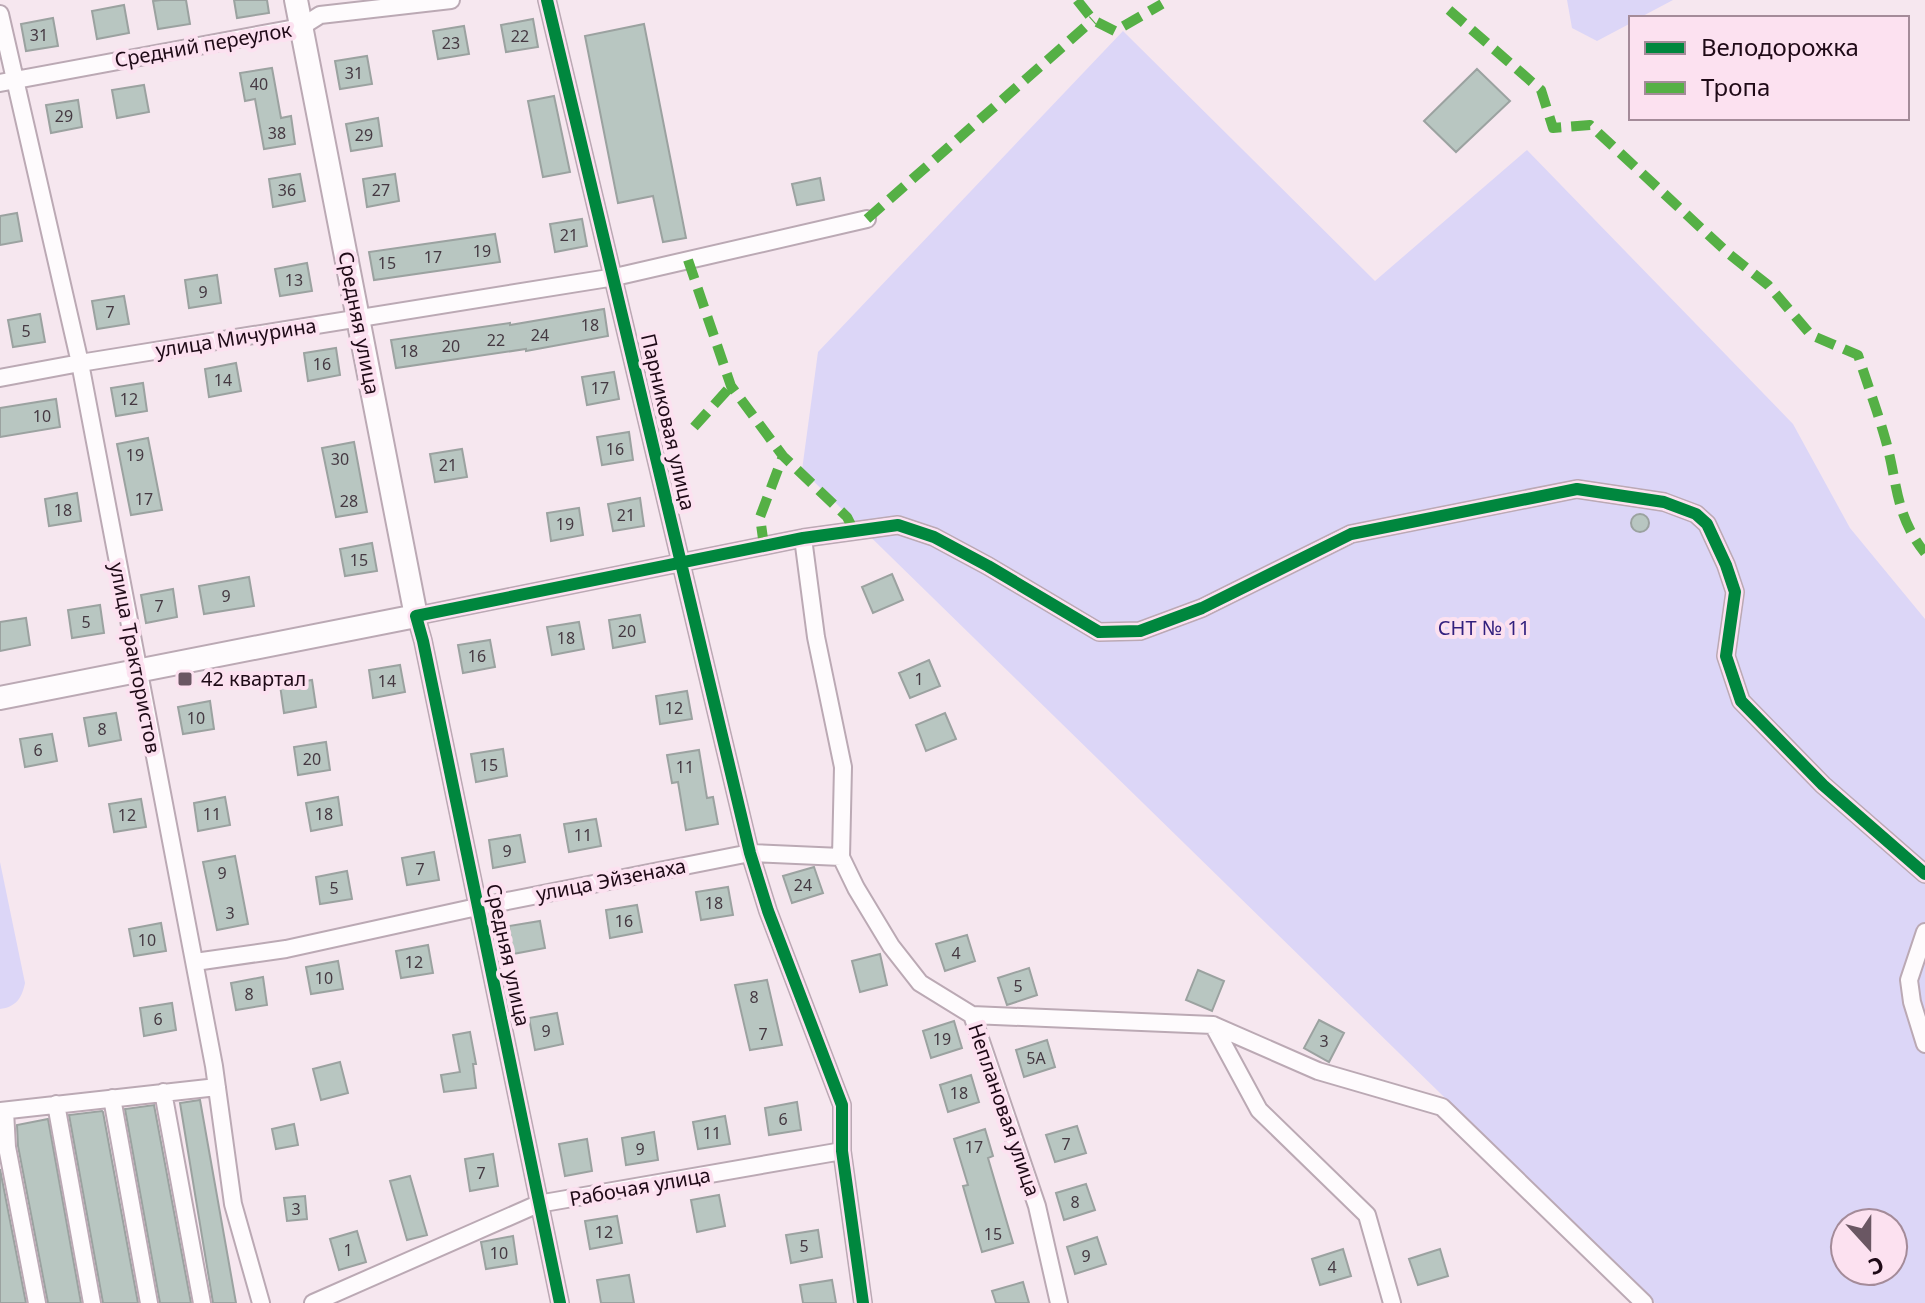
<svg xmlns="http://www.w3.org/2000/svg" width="1925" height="1303" font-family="'Noto Sans',sans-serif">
<rect width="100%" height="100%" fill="#f6e7ef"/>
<path fill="#dcd6f7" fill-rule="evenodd" d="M1567 0H1673L1639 18H1631V23L1597 41 1572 28Z
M1123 31 1375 281 1527 150 1793 424 1850 528 1925 619V1303H1655L802 470 818 352ZM1845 1223H1893V1271H1845Z
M0 862 25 983C22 998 16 1007 0 1009Z"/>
<path fill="#b8c6c1" stroke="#9ba2a0" stroke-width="2" d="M161 0H186L190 24 158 29 153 1Z
M234 0H267L269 13 237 18Z
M124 5 129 33 97 39 92 11Z
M53 18 58 46 26 51 21 24Z
M533 19 538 47 506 52 501 25Z
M644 24 686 238 663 242 653 196 618 203 585 36Z
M464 26 469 54 438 59 433 31Z
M367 56 372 84 340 89 335 61Z
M272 68 281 118 291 116 295 144 264 149 255 99 245 101 240 73Z
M1477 69 1510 101 1456 152 1424 121Z
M144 85 149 112 117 118 112 90Z
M554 96 570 172 543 177 528 101Z
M78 100 82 127 51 133 46 105Z
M378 118 382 146 351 151 346 124Z
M300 174 305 201 273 207 269 179Z
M395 174 399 201 367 207 363 179Z
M820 178 824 200 797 205 792 184Z
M17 213 22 241 0 245V216Z
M582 219 587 246 555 252 550 224Z
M495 234 500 262 374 280 369 252Z
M307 263 312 291 280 296 275 269Z
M217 275 221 303 189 308 185 280Z
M124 296 129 324 97 329 92 301Z
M604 309 608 336 526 351V349L396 368 391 340 510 323V325Z
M40 314 45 342 13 347 8 320Z
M336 348 340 375 308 381 304 353Z
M236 363 241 391 209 397 205 369Z
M614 372 619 399 587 405 582 377Z
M143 383 147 411 116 416 111 388Z
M56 399 60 427 0 437V408Z
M629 432 633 460 602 465 597 437Z
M148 438 162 510 131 515 117 444Z
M354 442 367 512 336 517 322 448Z
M462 449 467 477 435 482 430 454Z
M77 493 81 521 49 526 45 499Z
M640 498 644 526 613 531 608 504Z
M579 508 583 535 551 541 547 513Z
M1631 523a9 9 0 1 1 18 0a9 9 0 1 1-18 0Z
M372 543 377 571 345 576 340 549Z
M892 574 903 600 873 613 862 587Z
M249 577 254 606 204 614 199 586Z
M173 589 177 617 146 623 141 595Z
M100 605 104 633 72 638 68 610Z
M640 615 645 642 613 648 609 620Z
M26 618 30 645 0 651V622Z
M579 622 584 649 552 655 547 627Z
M490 640 495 667 463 673 458 645Z
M929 660 940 686 910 698 899 673Z
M400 665 405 692 373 698 369 670Z
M312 680 316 707 284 713 280 685Z
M687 691 692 719 660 724 656 696Z
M210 701 214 729 183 734 178 707Z
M116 713 121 740 89 746 84 718Z
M945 713 956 739 926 751 916 725Z
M52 734 57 761 25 767 20 739Z
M326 742 330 770 298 775 294 747Z
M503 749 507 776 476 782 471 754Z
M699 750 707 798 713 797 718 824 686 830 678 782 672 783 667 755Z
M225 797 230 825 198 831 194 803Z
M338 797 342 825 311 831 306 803Z
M141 799 146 827 114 832 109 804Z
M596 819 601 846 569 852 564 824Z
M520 835 525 862 493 868 489 840Z
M434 852 439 880 407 885 402 858Z
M235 856 248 924 217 930 203 862Z
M814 867 823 893 792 903 783 876Z
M347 871 352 899 320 904 316 877Z
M728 887 733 915 701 920 696 892Z
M637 905 642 932 610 938 606 910Z
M540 921 545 948 513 954 509 926Z
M161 923 166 951 134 956 129 929Z
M967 935 975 961 945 971 936 944Z
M428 945 433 973 401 978 396 951Z
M880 954 887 985 860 992 852 961Z
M338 961 343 989 311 994 306 967Z
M1029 968 1037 995 1007 1005 998 978Z
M1198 970 1224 981 1212 1011 1186 1000Z
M263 977 267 1005 236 1010 231 983Z
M767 980 782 1045 750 1050 735 985Z
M172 1003 176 1030 144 1036 140 1008Z
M557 1013 563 1044 535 1050 529 1018Z
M1319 1020 1344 1033 1329 1062 1304 1048Z
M954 1021 962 1048 931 1058 923 1031Z
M470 1032 476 1064H473L476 1088 444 1092 441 1075 460 1072 453 1035Z
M1047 1040 1055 1067 1024 1077 1016 1050Z
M340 1062 348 1093 321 1100 313 1069Z
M971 1075 979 1102 948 1112 940 1085Z
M200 1100 236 1303H213L180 1103Z
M797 1102 801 1130 769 1135 765 1108Z
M154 1105 191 1303H160L125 1109Z
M102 1111 103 1112 138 1303H103L69 1115Z
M725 1116 730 1144 698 1149 693 1122Z
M48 1119 81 1303H48L18 1146 17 1125Z
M294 1124 298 1145 276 1149 272 1129Z
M1077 1126 1086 1153 1055 1162 1046 1135Z
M985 1129 993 1156 988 1158 1013 1243 982 1252 963 1186 968 1185 954 1139Z
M654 1132 658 1160 626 1165 622 1138Z
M587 1139 592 1171 565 1176 559 1144Z
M493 1154 498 1186 470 1191 465 1159Z
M0 1169 26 1303H0Z
M410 1176 427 1235 407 1240 390 1181Z
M1086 1184 1095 1210 1064 1220 1056 1193Z
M719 1195 725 1226 697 1232 691 1200Z
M305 1196 307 1219 287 1221 284 1198Z
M617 1216 622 1243 590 1249 585 1221Z
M818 1230 822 1257 791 1263 786 1235Z
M357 1231 366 1262 339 1270 330 1239Z
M513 1236 517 1264 486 1269 481 1242Z
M1097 1237 1106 1264 1075 1274 1067 1247Z
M1343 1249 1351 1276 1320 1285 1312 1259Z
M1440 1249 1448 1276 1418 1285 1409 1259Z
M629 1275 634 1303H601L597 1280Z
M832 1280 836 1303H803L800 1285Z
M1023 1282 1029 1303H996L992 1291Z"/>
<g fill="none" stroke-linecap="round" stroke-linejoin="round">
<g stroke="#bba9b4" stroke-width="20">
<path id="minor" d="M547 0 750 853 768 911 842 1105V1151L863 1303
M0 14 80 363 214 1066 233 1204 261 1303
M0 83 301 27 320 15 451 0
M0 378 80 363 615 277 867 219
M803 538 816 637 843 767 841 857 856 888 891 946 920 983 972 1015 1037 1206 1059 1303
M1925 932 1909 980 1912 1002 1925 1044
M195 962 286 949 477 907 750 853 841 857
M972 1015 1213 1025 1259 1110 1367 1215 1392 1303
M1213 1025 1318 1071 1442 1107 1644 1303
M163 1092 202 1303
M112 1098 149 1303
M56 1104 92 1303
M0 1111 217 1087
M5 1111 7 1147 37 1303
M313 1303 538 1204 842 1151
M560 1303 423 641 416 616 803 538 898 525 934 537 988 566 1099 632 1140 631 1202 608 1351 534 1577 489 1664 502 1696 514 1707 524 1726 565 1735 592 1726 656 1741 701 1823 785 1925 874"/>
</g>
<g stroke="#bba9b4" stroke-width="26">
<path id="secondary" d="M0 698 416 616 296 0"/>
</g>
<use href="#minor" stroke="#fefbfd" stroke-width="16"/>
<use href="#secondary" stroke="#fefbfd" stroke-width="22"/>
<path stroke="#55b045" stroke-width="10" stroke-dasharray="20 10" stroke-linecap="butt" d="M1077 0 1093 20 1115 31 1162 4
M1449 10 1541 90 1553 128 1590 125 1729 254 1768 285 1811 335 1858 355C1867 383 1877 410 1885 438 1898 482 1894 514 1925 553
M867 219 1093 20
M688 260 731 386 783 456 847 517 854 531
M694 427 731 386
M764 546 760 517 783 456"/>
<g stroke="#fce1f0" stroke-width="17">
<path id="cycleway" d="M547 0 750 853 768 911 842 1105V1151L863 1303
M560 1303 423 641 416 616 803 538 898 525 934 537 988 566 1099 632 1140 631 1202 608 1351 534 1577 489 1664 502 1696 514 1707 524 1726 565 1735 592 1726 656 1741 701 1823 785 1925 874"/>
</g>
<use href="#cycleway" stroke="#00873e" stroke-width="12"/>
</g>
<rect fill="#6a5763" stroke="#fce1f0" stroke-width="3" x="177" y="671" width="16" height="16" rx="4"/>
<g text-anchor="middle" stroke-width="8" stroke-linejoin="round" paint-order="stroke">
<g font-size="16" fill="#453942">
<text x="39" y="41">31</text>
<text x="520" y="42">22</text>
<text x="451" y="49">23</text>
<text x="354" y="79">31</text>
<text x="259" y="90">40</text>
<text x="64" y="122">29</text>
<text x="277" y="139">38</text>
<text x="364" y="141">29</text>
<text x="287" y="196">36</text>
<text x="381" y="196">27</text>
<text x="569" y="241">21</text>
<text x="482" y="257">19</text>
<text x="433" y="263">17</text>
<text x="387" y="269">15</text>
<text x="294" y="286">13</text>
<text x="203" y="298">9</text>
<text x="110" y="318">7</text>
<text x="590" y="331">18</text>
<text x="26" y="337">5</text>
<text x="540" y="341">24</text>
<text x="496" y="346">22</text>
<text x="451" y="352">20</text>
<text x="409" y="357">18</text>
<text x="322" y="370">16</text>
<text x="223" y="386">14</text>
<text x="600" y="394">17</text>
<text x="129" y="405">12</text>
<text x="42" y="422">10</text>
<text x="615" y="455">16</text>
<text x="135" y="461">19</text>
<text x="340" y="465">30</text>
<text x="448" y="471">21</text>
<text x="144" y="505">17</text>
<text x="349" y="507">28</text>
<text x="63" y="516">18</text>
<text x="626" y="521">21</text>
<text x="565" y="530">19</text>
<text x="359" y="566">15</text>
<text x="226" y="602">9</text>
<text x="159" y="612">7</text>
<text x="86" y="628">5</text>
<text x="627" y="637">20</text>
<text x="566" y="644">18</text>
<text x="477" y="662">16</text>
<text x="919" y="685">1</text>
<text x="387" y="687">14</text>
<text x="674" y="714">12</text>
<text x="196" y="724">10</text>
<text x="102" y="735">8</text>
<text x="38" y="756">6</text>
<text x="312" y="765">20</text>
<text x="489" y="771">15</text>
<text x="685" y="773">11</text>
<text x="212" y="820">11</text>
<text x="324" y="820">18</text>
<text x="127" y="821">12</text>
<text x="583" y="841">11</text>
<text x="507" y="857">9</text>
<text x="420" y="875">7</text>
<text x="222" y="879">9</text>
<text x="803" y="891">24</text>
<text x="334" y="894">5</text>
<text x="714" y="909">18</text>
<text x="230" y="919">3</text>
<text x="624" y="927">16</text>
<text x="147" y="946">10</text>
<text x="956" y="959">4</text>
<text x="414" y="968">12</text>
<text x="324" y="984">10</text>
<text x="1018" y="992">5</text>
<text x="249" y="1000">8</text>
<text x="754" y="1003">8</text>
<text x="158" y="1025">6</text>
<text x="546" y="1037">9</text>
<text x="763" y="1040">7</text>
<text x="942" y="1045">19</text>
<text x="1324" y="1047">3</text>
<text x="1036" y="1064">5А</text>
<text x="959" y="1099">18</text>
<text x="783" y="1125">6</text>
<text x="712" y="1139">11</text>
<text x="1066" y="1150">7</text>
<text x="974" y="1153">17</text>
<text x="640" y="1155">9</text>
<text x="481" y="1179">7</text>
<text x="1075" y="1208">8</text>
<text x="296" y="1215">3</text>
<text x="604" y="1238">12</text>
<text x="993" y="1240">15</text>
<text x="804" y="1252">5</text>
<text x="348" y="1256">1</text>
<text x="499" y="1259">10</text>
<text x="1086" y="1262">9</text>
<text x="1332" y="1273">4</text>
</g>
<g font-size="20" fill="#1f0a17" stroke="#fce1f0">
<text transform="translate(203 45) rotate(-10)" y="7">Средний переулок</text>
<text transform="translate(359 323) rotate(79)" y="7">Средняя улица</text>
<text transform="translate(236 338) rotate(-9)" y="7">улица Мичурина</text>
<text transform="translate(668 422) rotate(77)" y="7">Парниковая улица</text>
<text transform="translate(135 658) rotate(79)" y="7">улица Трактористов</text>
<text transform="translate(611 880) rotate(-11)" y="7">улица Эйзенаха</text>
<text transform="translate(508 955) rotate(78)" y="7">Средняя улица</text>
<text transform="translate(1004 1110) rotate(71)" y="7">Неплановая улица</text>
<text transform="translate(640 1187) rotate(-10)" y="7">Рабочая улица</text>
</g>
<g font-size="20" fill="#321f7d" stroke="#fce1f0">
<text x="1484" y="635">СНТ № 11</text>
</g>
<g font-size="20" fill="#1f0a17" stroke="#fce1f0" text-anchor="start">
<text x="201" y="686">42 квартал</text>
</g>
</g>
<rect x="1629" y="16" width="280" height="104" fill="#fce1f0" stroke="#a48b99" stroke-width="2"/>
<rect x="1645" y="42" width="40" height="12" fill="#00873e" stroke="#a48b99" stroke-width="2"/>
<text x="1701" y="56" font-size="24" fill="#1f0a17">Велодорожка</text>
<rect x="1645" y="82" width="40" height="12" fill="#55b045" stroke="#a48b99" stroke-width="2"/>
<text x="1701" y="96" font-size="24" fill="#1f0a17">Тропа</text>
<g transform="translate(1869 1247) rotate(159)"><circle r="38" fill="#fce1f0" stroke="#a48b99" stroke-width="2"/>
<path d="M0-6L14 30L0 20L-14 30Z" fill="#6a5763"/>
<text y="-12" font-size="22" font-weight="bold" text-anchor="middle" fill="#1f0a17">С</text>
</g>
</svg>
